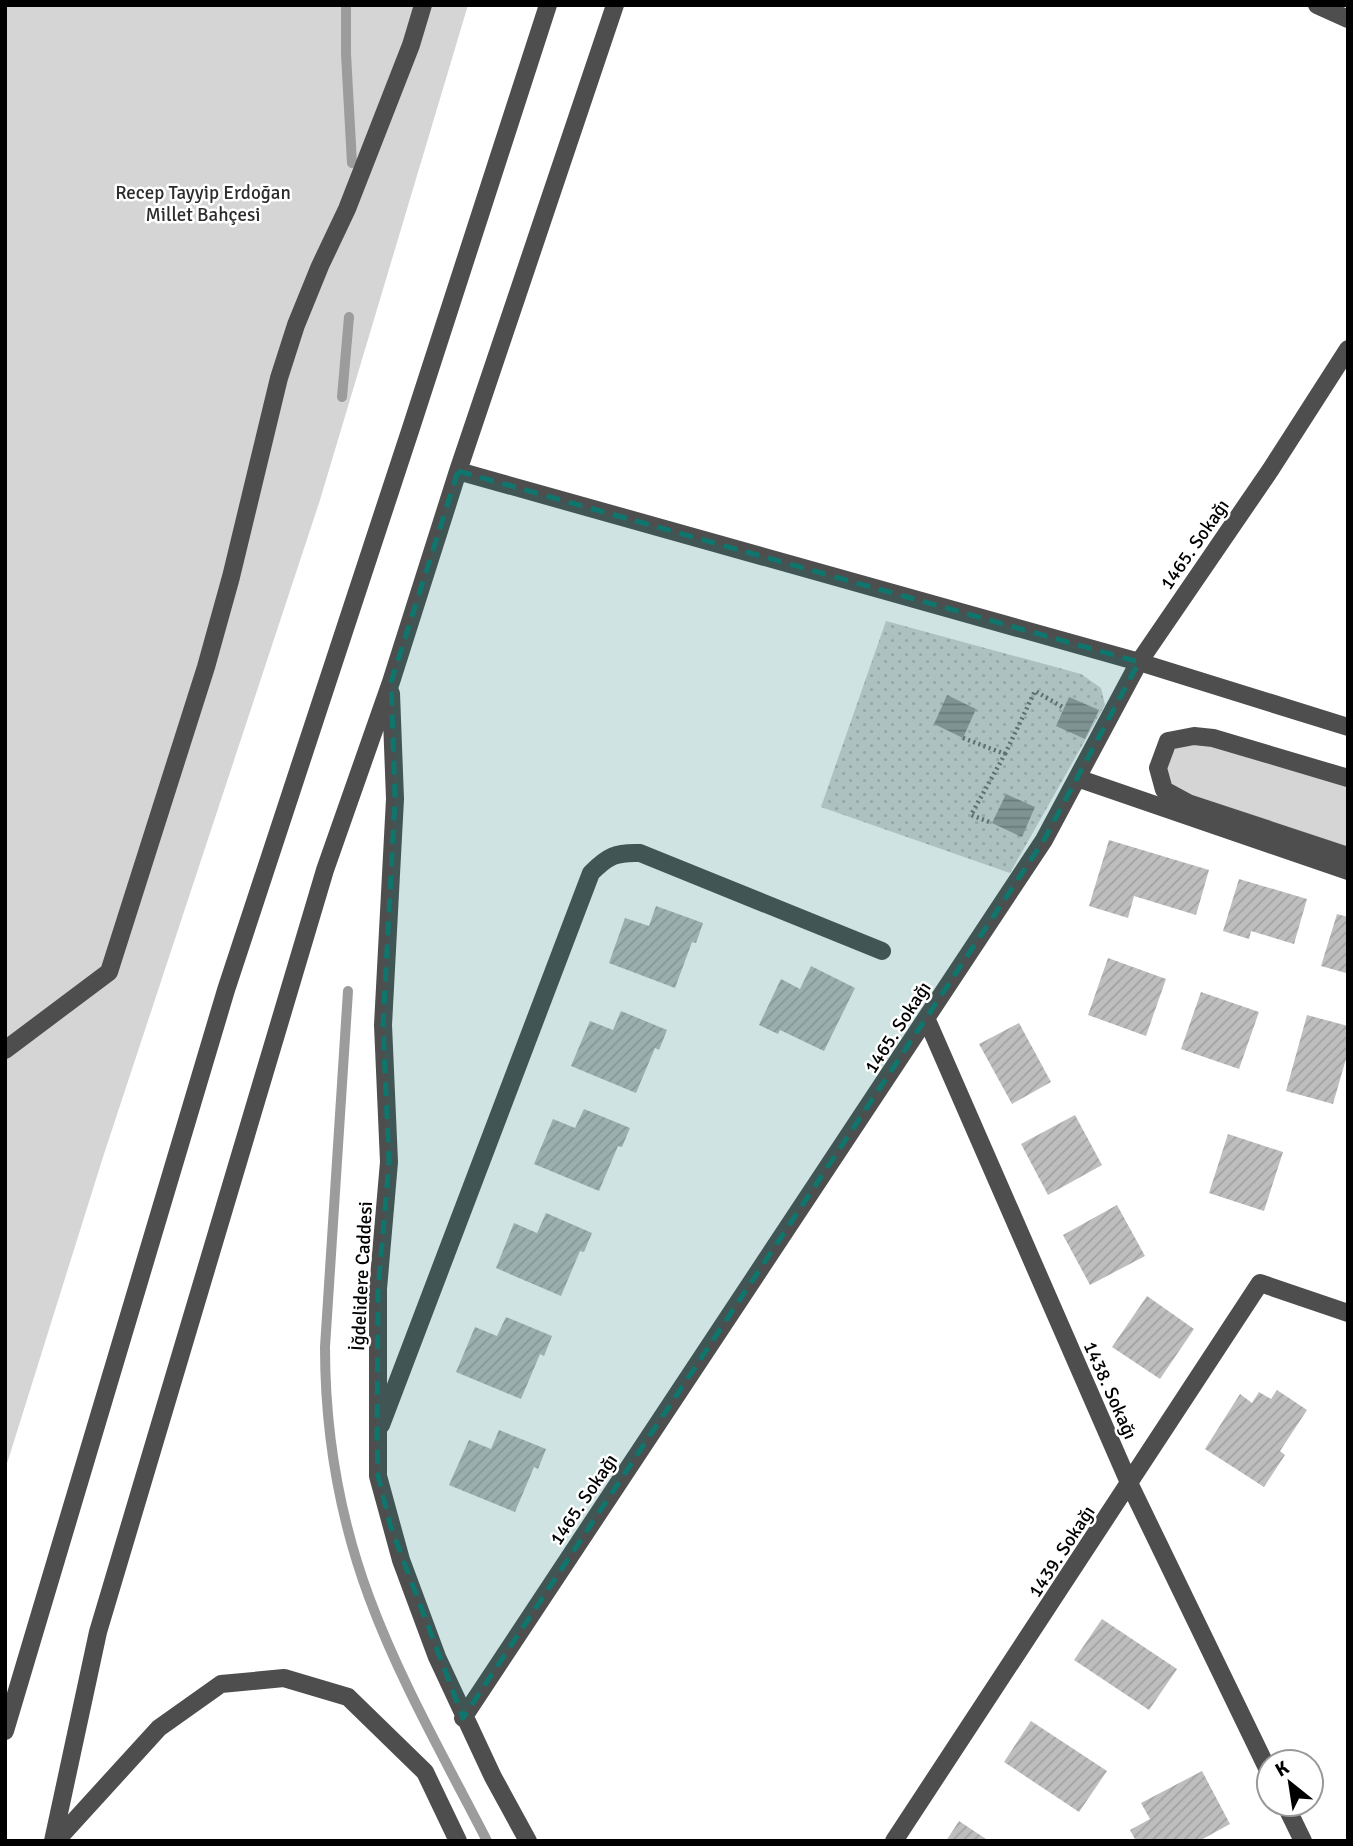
<svg xmlns="http://www.w3.org/2000/svg" width="1353" height="1846" font-family="Signika,sans-serif">
<defs>
<pattern id="grass-dots" width="8" height="8" patternUnits="userSpaceOnUse" patternTransform="scale(1.75)"><rect width="8" height="8" fill="#d5d5d5"/><path d="M2 2h.1M6 6h.1" fill="none" stroke="#b5b5b5" stroke-width="1.8" stroke-linecap="round"/></pattern>
<pattern id="water-rules" width="6" height="5" patternUnits="userSpaceOnUse" patternTransform="scale(1.75)"><rect width="6" height="5" fill="#9c9c9c"/><path d="M0 2.5h6" fill="none" stroke="#7d7d7d"/></pattern>
<pattern id="building-hatch" width="6" height="6" patternUnits="userSpaceOnUse" patternTransform="scale(1.75)"><rect width="6" height="6" fill="#bebebe"/><path d="M-1 1l2-2M0 6l6-6M5 7l2-2" fill="none" stroke="#a2a2a2"/></pattern>
</defs>
<rect width="100%" height="100%" fill="#fff"/>
<path fill="url(#grass-dots)" d="M886 621 1081 674 1101 688 1105 705 1010 873 821 807Z"/>
<path fill="#d5d5d5" d="M5 5H468L320 500 103 1157 5 1470Z
M1194 736 1348 778V856L1164 790 1168 741Z"/>
<path fill="url(#water-rules)" d="M947 695 976 709 963 738 934 724Z
M1069 697 1099 710 1085 739 1056 726Z
M1006 794 1035 807 1022 837 992 823Z"/>
<g fill="none" stroke-linecap="round" stroke-linejoin="round">
<path stroke="#9c9c9c" stroke-width="10" d="M346 5V54L352 163
M342 397 349 317
M348 991 325 1347C325 1433 339 1516 369 1597 400 1681 446 1761 487 1841"/>
</g>
<path fill="url(#building-hatch)" d="M1109 840 1209 870 1196 915 1134 896 1128 918 1089 906Z
M1239 879 1307 899 1294 944 1251 931 1249 939 1223 931Z
M656 906 703 923 696 943 692 942 675 988 609 963 625 918 649 926Z
M1337 914 1348 917 1346 973 1321 966Z
M1108 958 1166 979 1146 1036 1088 1015Z
M811 966 855 988 824 1051 780 1030 778 1034 759 1025 781 979 800 989Z
M1201 992 1259 1012 1239 1069 1181 1049Z
M621 1011 667 1030 659 1050 655 1048 636 1093 571 1066 590 1021 613 1030Z
M1307 1015 1348 1026V1052L1333 1104 1286 1091Z
M1019 1023 1051 1082 1012 1104 979 1044Z
M584 1109 630 1128 622 1147 618 1146 599 1191 534 1164 553 1119 575 1128Z
M1075 1115 1102 1165 1048 1195 1021 1144Z
M1228 1134 1283 1152 1264 1211 1209 1193Z
M1117 1205 1145 1256 1090 1285 1063 1235Z
M546 1213 592 1233 584 1252 580 1251 561 1296 496 1268 514 1223 537 1233Z
M1147 1296 1194 1329 1160 1379 1112 1347Z
M506 1317 552 1336 544 1356 540 1354 521 1399 456 1372 475 1327 497 1336Z
M1277 1390 1307 1410 1280 1451 1285 1455 1264 1487 1205 1449 1240 1394 1252 1403 1259 1392 1271 1399Z
M499 1430 546 1449 538 1469 534 1467 515 1512 449 1485 469 1440 491 1449Z
M1102 1619 1177 1669 1149 1710 1074 1660Z
M1031 1721 1107 1771 1079 1812 1004 1762Z
M1202 1771 1230 1824 1199 1841H1136L1130 1830 1150 1819 1141 1803Z
M959 1821 989 1841H946Z"/>
<g fill="none" stroke-linecap="round" stroke-linejoin="round">
<path stroke="#707070" stroke-width="4.5" stroke-dasharray="2 3.5" stroke-linecap="butt" d="M963 738 1005 754 971 815 992 823
M1005 754 1035 691 1064 708"/>
<path stroke="#4e4e4e" stroke-width="18" d="M1317 5 1348 19
M458 471 1139 662 1348 727
M391 693 395 799 383 1025 389 1162 378 1289V1476L401 1560 437 1657 493 1777 528 1841
M1077 778 1348 871
M1348 778 1213 738 1194 736 1168 741 1158 768 1164 790 1188 803 1348 856
M927 1020 1130 1485 1269 1772
M5 1050 109 972 206 667 231 577 279 378 296 325 320 266 347 209 411 45 423 5
M381 1425 591 873C608 856 616 852 640 853L882 951
M463 1718 1044 840 1139 662 1271 469 1348 349
M5 1731 226 990 411 428 548 5
M1285 1804 1303 1841
M53 1841 98 1632 325 870 391 682 458 471 615 5
M56 1841 159 1728 221 1684 284 1678 348 1697 425 1772 458 1841
M894 1841 1260 1283 1348 1313"/>
</g>
<path fill="#0f766e" fill-opacity="0.2" stroke="#0f766e" stroke-width="5" stroke-dasharray="14 9" stroke-linejoin="round" d="M458 471 1139 662 1044 840 463 1718 391 1528 378 1476 377 1435 378 1289 389 1162 383 1025 395 799 391 682Z"/>
<g text-anchor="middle" stroke-width="5" stroke-linejoin="round" paint-order="stroke">
<g font-size="19" fill="#2c2c2c" stroke="#fff">
<text x="203" y="199">Recep Tayyip Erdoğan<tspan x="203" dy="22">Millet Bahçesi</tspan></text>
</g>
<g font-size="19" fill="#000" stroke="#fff">
<text transform="translate(1194 544) rotate(-55)" y="7">1465. Sokağı</text>
<text transform="translate(897 1027) rotate(-57)" y="7">1465. Sokağı</text>
<text transform="translate(361 1276) rotate(-87)" y="7">İğdelidere Caddesi</text>
<text transform="translate(1111 1390) rotate(66)" y="7">1438. Sokağı</text>
<text transform="translate(583 1499) rotate(-56)" y="7">1465. Sokağı</text>
<text transform="translate(1061 1551) rotate(-57)" y="7">1439. Sokağı</text>
</g>
</g>
<rect width="1353" height="1846" fill="none" stroke="#000000" stroke-width="14"/>
<g transform="translate(1290 1783) rotate(330)"><circle r="33" fill="#ffffff" stroke="#999999" stroke-width="2"/>
<path d="M0-5L12 26L0 18L-12 26Z" fill="#000000"/>
<text y="-10" font-size="19" font-weight="bold" text-anchor="middle" fill="#000000">K</text>
</g>
</svg>
